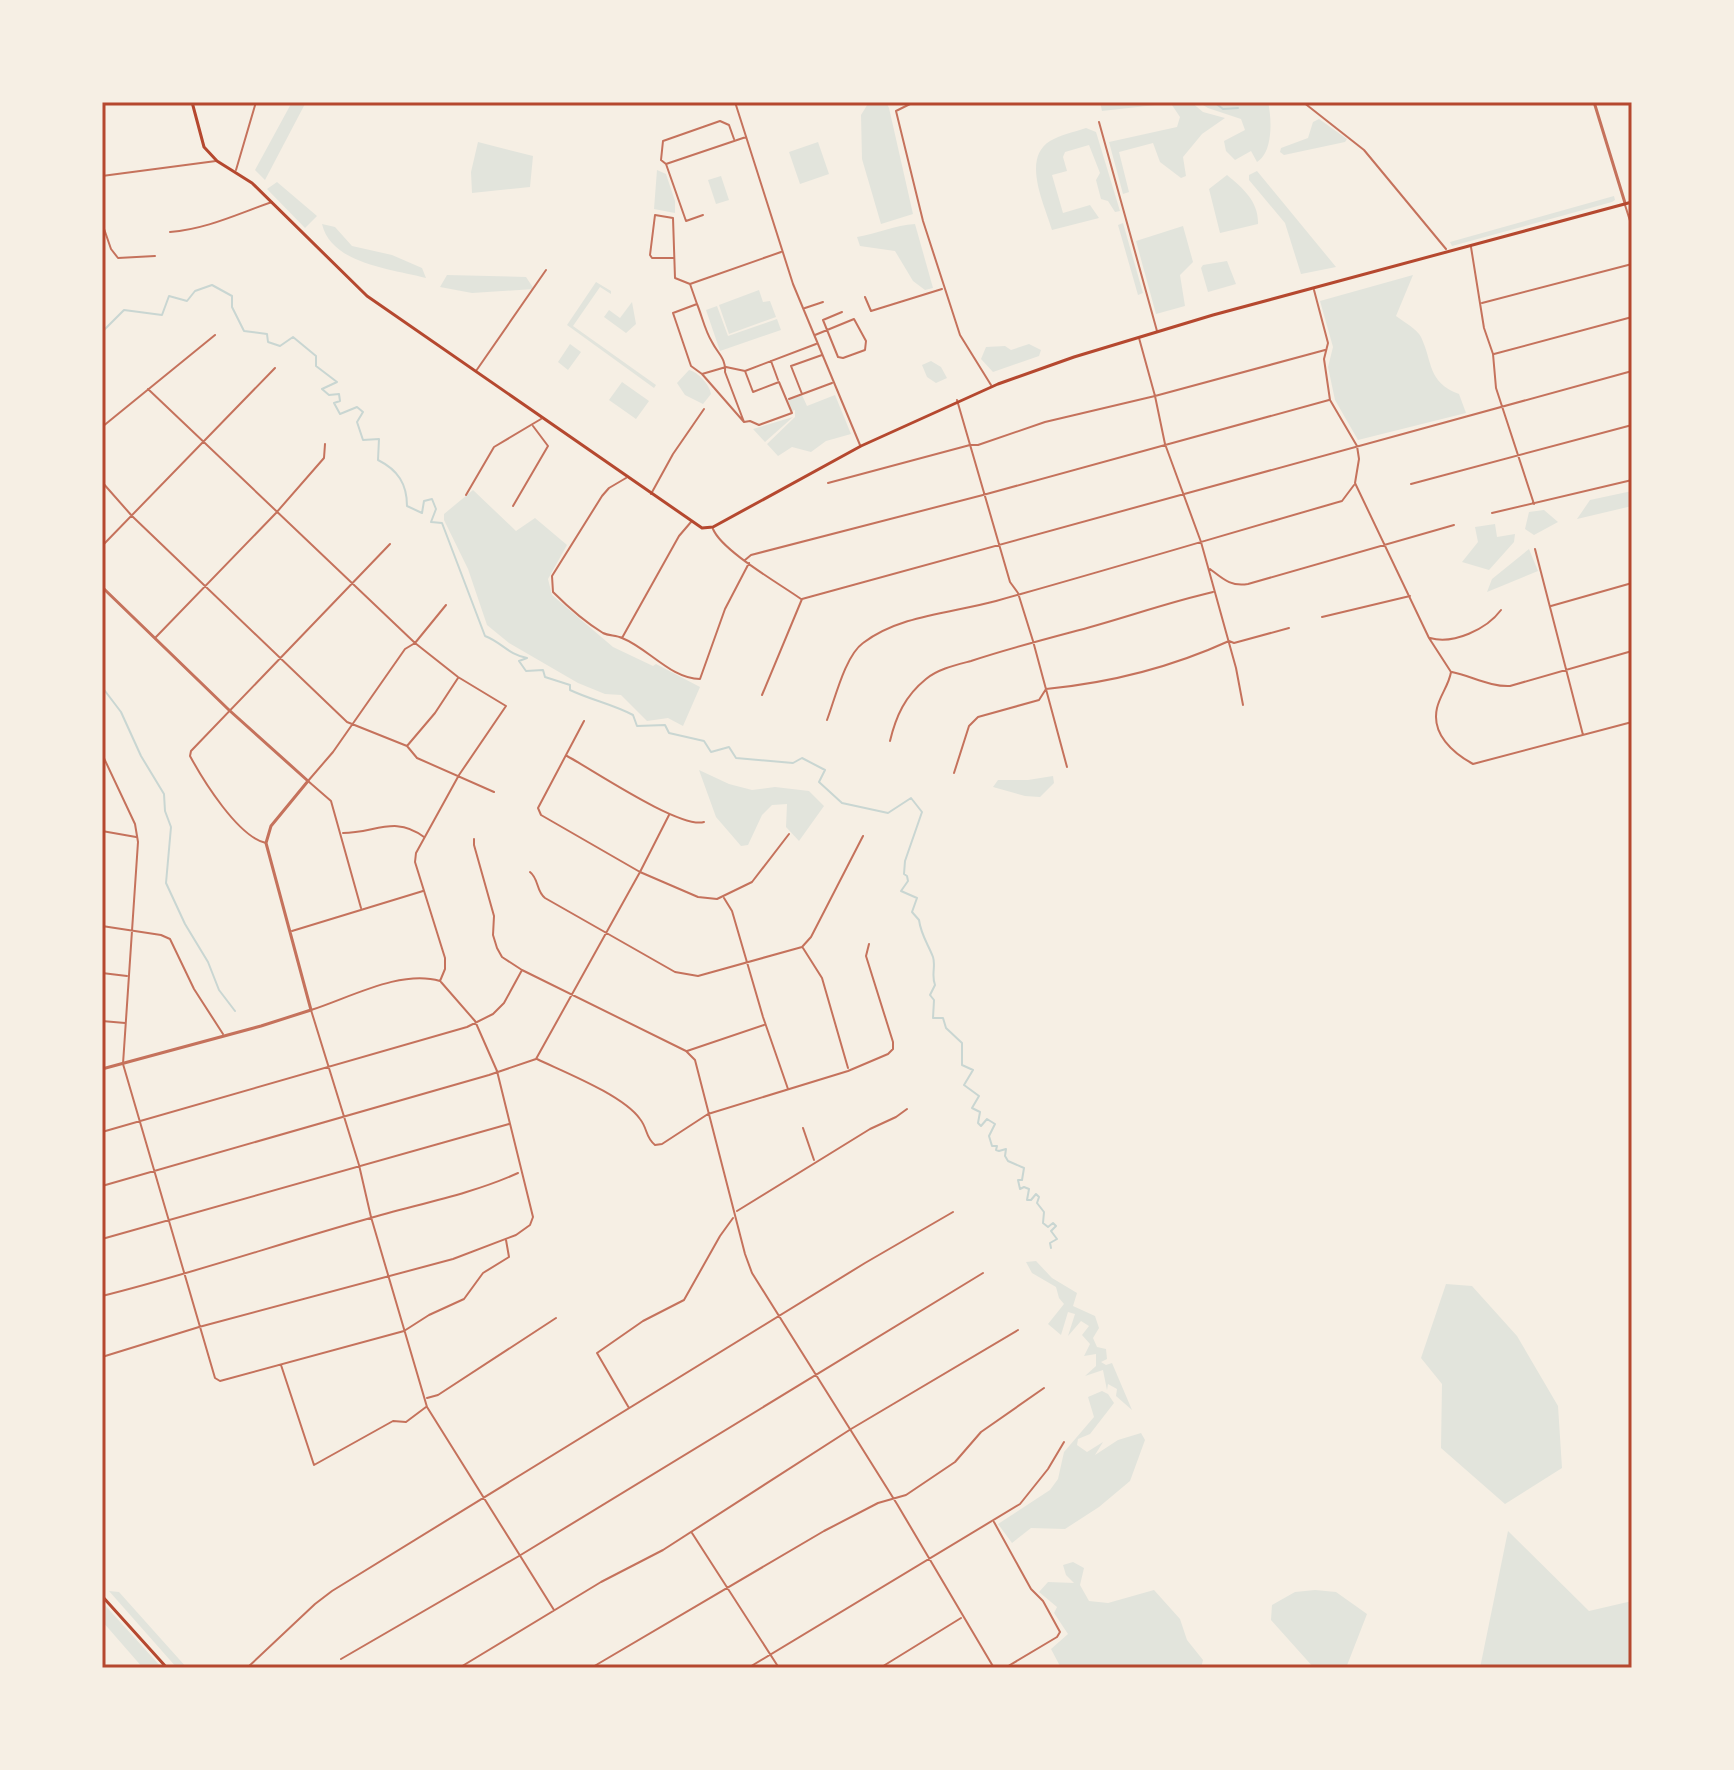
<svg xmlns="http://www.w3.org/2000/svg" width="1734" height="1770" font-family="'IBM Plex Serif',serif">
<rect width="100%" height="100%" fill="#f6efe4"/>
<path fill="#e2e4dc" d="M292 102H306L265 180 255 170Z
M869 102H886L889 108 913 214 881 224 862 159 861 115Z
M1100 102H1156L1155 105 1102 111Z
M1170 102H1191L1203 112 1225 118 1202 134 1183 157 1186 176 1181 178 1160 162 1153 143 1119 152 1129 192 1123 194 1109 142 1177 127 1180 117Z
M1198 102H1268C1272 119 1273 153 1257 162L1251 151 1235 160 1226 151 1224 141 1245 130 1241 119 1208 108Z
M1319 119 1347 139 1345 142 1284 155 1280 152 1281 148 1308 138 1313 122Z
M1086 128 1096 132 1120 211 1115 212 1108 201 1101 199 1096 180 1100 173 1089 145 1065 152 1063 157 1067 171 1052 175 1063 213 1090 205 1099 218 1052 230C1045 205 1021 159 1050 141 1060 135 1074 132 1086 128Z
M478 142 533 156 530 187 472 193 471 172Z
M818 142 829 174 800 184 789 152Z
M657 170 666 174 675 201V213L654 209Z
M1257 171 1336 267 1301 274 1285 223 1249 180V175Z
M1227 175C1243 188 1259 202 1258 224L1220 233 1209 189Z
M721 176 729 200 716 204 708 180Z
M277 182 317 216 305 228 267 189Z
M1614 196 1615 200 1612 202 1452 246 1450 242Z
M1123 223 1143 293 1138 295 1118 225Z
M322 224 335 227 352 246 392 255 422 268 426 278C392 269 331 264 322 224Z
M915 224 933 288 925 290 913 281 895 251 860 246 857 237C877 234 895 225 915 224Z
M1183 226 1193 262 1180 275 1185 306 1156 314 1136 241Z
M1227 261 1236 284 1208 292 1201 268 1203 265Z
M447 275 526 277 534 289 472 293 440 287Z
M1413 275 1396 316C1404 322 1417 329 1421 337 1433 362 1427 382 1459 394L1466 413 1358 440 1335 400 1328 367 1333 347 1320 301Z
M596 282 611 291V294L600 287 573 326 656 385 654 388 567 325Z
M759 290 763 302 770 301 776 317 729 334 719 305Z
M632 302 636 324 626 333 604 317 609 310 620 318Z
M717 306 728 336 777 319 781 330 720 351 706 310Z
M570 344 581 352 568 370 558 362Z
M1029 344 1041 350 1039 356 993 372 981 359 986 347 1005 346 1011 350Z
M931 361 941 367 947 378 936 383 927 377 922 365Z
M689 370C698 372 710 385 711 394L703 404 685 395 677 383Z
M622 382 649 401 636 419 609 400Z
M802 395 807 406 835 395 851 434 826 441 811 452 792 447 778 456 767 444 795 417V410L792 411 788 400Z
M793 417 765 442 753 429Z
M473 490 516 531 535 518 567 545 548 579 552 595 613 647 653 666 656 664 700 687 683 726 668 718 647 721 621 695 605 694 578 683 509 643 487 625 468 569 444 520V514Z
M1632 491V506L1577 519 1590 500Z
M1544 510 1558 522 1534 535 1525 529 1529 512Z
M1495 524 1497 537 1515 534 1514 542 1489 570 1462 562 1478 542 1475 527Z
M1529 549 1538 571 1487 592 1492 579Z
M699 770 729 784 752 790 775 787 809 791 824 806 799 841 786 827 787 804 772 805 762 815 748 845 741 846 716 817Z
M1053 776 1054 783 1040 797 1025 796 993 787 998 780H1028Z
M1036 1261 1052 1278 1077 1293 1073 1306 1095 1316 1099 1328 1093 1338 1097 1347 1106 1349 1107 1359 1101 1362 1106 1365 1112 1363 1132 1410 1116 1396 1117 1389 1108 1384 1107 1390 1103 1370 1085 1376 1096 1366V1354L1084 1356 1090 1344 1082 1335 1089 1326 1081 1321 1068 1336 1075 1314 1068 1312 1061 1335 1048 1324 1064 1304 1059 1298 1056 1287 1032 1273 1026 1262Z
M1446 1284 1472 1286 1517 1336 1558 1406 1562 1468 1505 1504 1441 1448 1442 1384 1421 1358Z
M1102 1391 1108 1394 1114 1403 1090 1434 1078 1439 1077 1445 1087 1452 1103 1442 1095 1455 1118 1440 1141 1433 1145 1440 1130 1481 1099 1507 1065 1529 1031 1528 1012 1543 998 1524 1050 1490 1058 1479 1064 1452 1094 1417 1088 1397Z
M1508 1531 1589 1611 1632 1601V1668H1480Z
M1073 1562 1084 1568 1080 1585 1089 1601 1108 1603 1154 1590 1180 1619 1187 1640 1203 1660 1201 1668H1061L1051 1649 1068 1634 1054 1613 1057 1607 1039 1592 1048 1582 1074 1583 1066 1575 1063 1565Z
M1315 1590 1336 1592 1367 1614 1346 1668H1314L1271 1620 1272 1605 1295 1592Z
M109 1591 119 1592 187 1668H177Z
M102 1602 162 1668H143L102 1621Z"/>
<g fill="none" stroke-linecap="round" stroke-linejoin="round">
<path stroke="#c9d6d2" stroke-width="2" d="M1214 102 1223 109 1238 108
M102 332 124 310 162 315 169 296 187 301 195 291 212 285 232 296V307L244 331 267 334 268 342 280 346 293 337 316 356V366L337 382 322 389 329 395 339 394 340 401 334 403 340 414 357 407 363 412 357 422 363 440 379 439 378 460C398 470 407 484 407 506L422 513 424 501 432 499 436 509 431 522 442 523 485 636C503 643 507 654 527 658L519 661 526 671 543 670 545 677 570 685V690C591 700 612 704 633 715L637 726 665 725 669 733 704 741 711 752 729 747 736 758 793 763 802 758 825 770 819 782 842 803 888 813 911 798 922 812 905 861 904 874 907 876 908 881 901 891 917 898 912 912 919 920C921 935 928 944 933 957 936 966 931 975 935 985L930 995 934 1000 933 1018H943L946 1028 962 1043V1065L973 1070 964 1085 979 1096 972 1108 980 1112 978 1123 981 1126 987 1119 995 1124 989 1136 992 1146H997L996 1150 999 1151 1006 1149 1005 1156 1008 1161 1024 1168 1022 1180H1018L1020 1189 1024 1187 1029 1189 1027 1200H1031L1036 1194 1039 1197 1037 1203 1044 1212 1043 1223 1048 1227 1053 1223 1056 1226 1051 1231 1057 1239 1050 1243 1051 1248
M102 687 121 712 141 756 164 794 165 811 171 827 166 883 185 924 208 962 219 990 235 1011"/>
<path stroke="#c5725c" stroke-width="2" d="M735 102 793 284 860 445
M1303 102 1364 150 1446 249
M917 104 912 103 896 111 923 221 960 335 991 385
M1099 122 1157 331
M666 164 661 160 663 141 720 121 729 125 734 139
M236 170 256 102
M102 176 216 161
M1625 205 1632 227
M703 215 686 221 666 164 746 137
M102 223 111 249 118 258 155 256
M170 232C207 229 237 214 272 202
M1471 247 1484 328 1493 354 1496 388 1534 504
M673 258H652L650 255 655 215 673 218 675 278 690 284
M1314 290 1328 343 1324 359 1330 400 1357 446 1359 459 1355 483 1429 638 1451 672C1449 685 1440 695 1437 708 1431 734 1453 753 1473 764L1632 722
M865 297 871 311 942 289
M1482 303 1632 264
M697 304 690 284 781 252
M805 308 823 302
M815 335 854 319 866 341 865 350 843 358 838 357 823 320 842 312
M1139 338 1155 396 1165 444 1201 542 1236 668 1243 705
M1494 354 1632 317
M771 361 778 380
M476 371 546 270
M745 371 816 344
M702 374 726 367 745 371 753 392 779 382 792 413 759 425 750 421 744 422 702 374 691 366 673 313 697 304C702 316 705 331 712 342 718 354 726 358 725 372L744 422
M148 389 415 643 458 677 506 706 459 775 416 853 415 862 445 958V969L440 981
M802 394 791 366 822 355
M789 399 832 383
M957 400 1010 582 1018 593 1033 641 1067 767
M102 427 215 335
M626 478 609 488 602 496 552 576 553 592C568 607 585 622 603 633 609 636 616 635 622 638 648 648 671 679 700 679L725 609 749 563
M102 482 132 516 347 722 407 746 417 758 494 792
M828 483 970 445H978L1045 422 1155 396 1325 350
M1411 484 1632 425
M651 494 673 454 704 409
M466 495 494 447 541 419
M513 506 548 446 533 426
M1492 513 1632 480
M713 529C722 551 780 584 801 599
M102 546 275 368
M1535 549 1583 735
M745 560 751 555 983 495 1329 400
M1210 569C1223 579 1231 587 1248 584L1454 525
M1551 606 1632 583
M1322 617 1410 596
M156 637 276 513 324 458 325 444
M622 638 679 536 691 522
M1430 638C1453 645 1487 629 1501 610
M1452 672C1471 676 1491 687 1510 686L1632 651
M762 695 802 599 1632 371
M827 720C835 699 845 656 863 643 900 615 952 613 996 601 1111 569 1227 534 1342 501L1354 485
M584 721 538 808 541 815 640 872 698 897 717 899 752 882 789 834
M890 741C896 716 905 696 926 679 938 669 956 665 971 661 1004 650 1038 641 1072 632 1119 620 1165 603 1213 592
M407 746 435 713 458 678
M102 754 135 824 138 842 123 1064 215 1378 220 1381 404 1331 429 1315 464 1299 483 1273 509 1257 506 1240
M567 756C593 770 680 829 704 822
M954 773 969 726 978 717 1039 700 1046 689C1108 683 1172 667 1229 641L1234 643 1289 628
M102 831 136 837
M343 833C375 833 395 815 424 837
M474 839V845L494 916 493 935 497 948 502 957 522 970 686 1051 695 1060 745 1254 752 1273 897 1504 994 1668
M266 843C238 837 203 780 190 756L191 751 390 544
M530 872C539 879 536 891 545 898L675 972 698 976 802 947 811 937 863 836
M724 898 732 911 763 1017 788 1089
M361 908 331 801 308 781 333 752 405 649 415 643 446 605
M102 926 161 935 170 939 194 989 223 1034
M292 931 423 891
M803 948 822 978 848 1068
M102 973 127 976
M440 981C401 969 349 998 311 1010L359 1165 371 1217 427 1407 554 1610
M102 1021 125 1023
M687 1051 764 1025
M537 1059C564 1072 623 1095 640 1119 648 1129 645 1137 655 1145L662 1144 708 1114 848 1071 888 1054 893 1049V1042L866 956 869 944
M803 1128 814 1160
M102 1132 467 1027 493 1014 504 1003 522 970
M102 1186 489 1075 536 1059 640 872 669 815
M737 1211 870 1129 896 1117 907 1109
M102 1239 509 1124
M102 1296C191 1274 278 1244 367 1219 418 1204 469 1195 518 1173
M102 1357 199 1327 453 1259 516 1235 530 1225 533 1217 497 1071 475 1021 441 982
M281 1365 314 1465 393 1421 406 1422 426 1407
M427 1398 438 1395 556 1318
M629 1408 597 1353 643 1321 684 1300 720 1236 733 1218
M994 1522 1031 1589 1043 1601 1060 1632 1057 1637 1005 1668
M692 1533 779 1668
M341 1659 519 1556 983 1273
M247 1668 315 1604 332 1591 865 1263 953 1212
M459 1668 601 1582 663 1550 851 1429 1018 1330
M591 1668 824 1531 878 1503 906 1495 955 1462 981 1432 1044 1388
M748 1668 1020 1504 1048 1469 1064 1442
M880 1668 961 1618"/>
<path stroke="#c5725c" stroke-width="3" d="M1594 102 1625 203
M102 587 229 710 308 781 271 826 266 843 311 1010 261 1026 102 1069"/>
<path stroke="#b5482f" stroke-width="3" d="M192 102 204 147 217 161 252 183 367 296 702 528 713 527 861 446 998 384 1074 357 1213 315 1632 202
M102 1596 167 1668"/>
</g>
<rect width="1734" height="1770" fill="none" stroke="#f6efe4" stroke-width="208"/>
<rect x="104" y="104" width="1526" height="1562" fill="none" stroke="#b5482f" stroke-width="3"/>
</svg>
